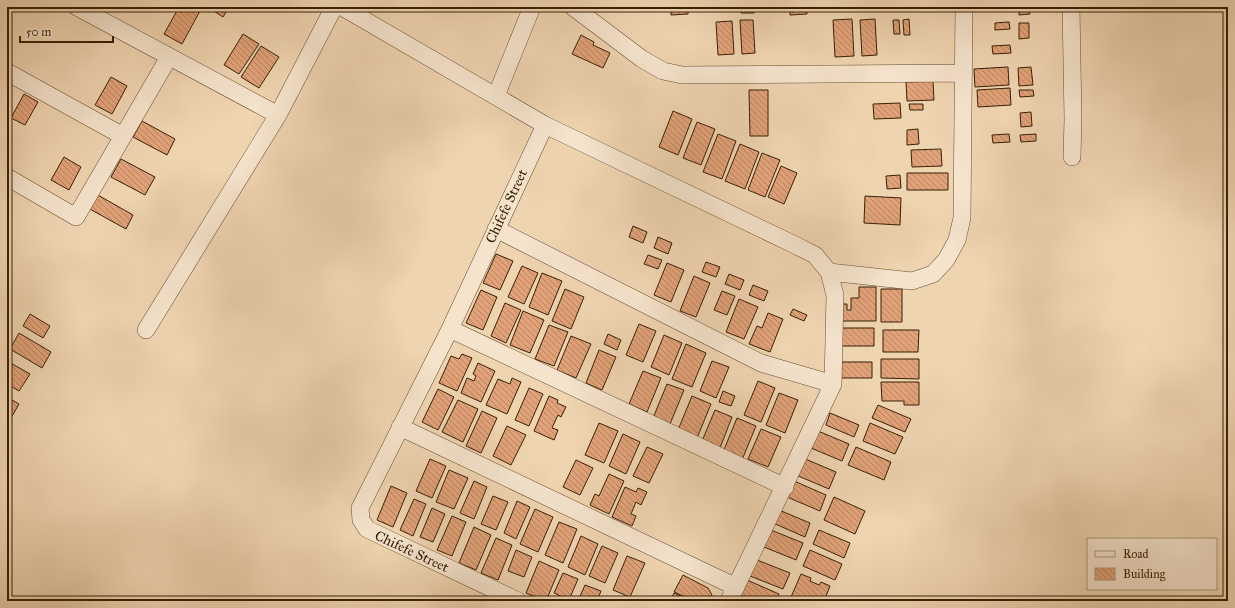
<svg xmlns="http://www.w3.org/2000/svg" width="1235" height="608" font-family="'IM FELL Great Primer',serif">
<defs>
<pattern id="building-back-hatch" width="6" height="6" patternUnits="userSpaceOnUse"><rect width="6" height="6" fill="#e2a279"/><path d="M-1 5l2 2M0 0l6 6M5-1l2 2" fill="none" stroke="#b88461"/></pattern>
</defs>
<rect width="100%" height="100%" fill="#efd4b0"/>
<filter id="stains"><feTurbulence type="fractalNoise" baseFrequency=".005" numOctaves="4"/><feColorMatrix values="0 0 0 0 .2 0 0 0 0 .09 0 0 0 0 .02 0 0 0 .5 -.17"/></filter>
<radialGradient id="worn" r=".72"><stop offset=".6" stop-color="#630" stop-opacity="0"/><stop offset="1" stop-color="#630" stop-opacity=".3"/></radialGradient>
<path fill="url(#building-back-hatch)" stroke="#382006" d="M179 7H198L201 9 182 44 164 34Z
M208 7H229L223 17Z
M671 7H688V14L671 15Z
M741 7H754V13H741Z
M766 7H774V10H766Z
M790 7H807V14L790 15Z
M1019 7H1029L1030 14 1019 15Z
M7 16 11 18 7 26Z
M852 19 854 56 835 57 833 20Z
M875 19 877 55 862 56 860 20Z
M909 19 910 35H904L903 20Z
M740 20H753L755 53 742 54Z
M893 20H899L900 34H894Z
M732 21 734 54 718 55 716 22Z
M1009 22 1010 29 995 30V23Z
M1019 23H1029V38L1019 39Z
M243 34 259 44 239 74 224 65Z
M581 35 594 42 593 45 610 53 603 68 572 54Z
M1010 45 1011 53 993 54 992 46Z
M261 46 279 57 259 88 241 77Z
M1008 67 1009 85 975 87 974 69Z
M1031 67 1033 85 1019 86 1018 68Z
M111 77 127 86 112 114 95 105Z
M933 81 934 100 907 101 906 82Z
M1010 88 1011 105 978 107 977 90Z
M749 90H768V136H750Z
M1019 90H1033L1034 96 1020 97Z
M24 94 38 102 25 125 11 118Z
M900 103 901 118 874 119 873 104Z
M909 104H923V110H910Z
M673 111 692 119 678 155 659 147Z
M1031 112 1032 126 1021 127 1020 113Z
M142 121 175 139 167 155 133 137Z
M697 122 715 129 701 165 683 158Z
M918 129 919 144 907 145V130Z
M718 134 736 141 722 179 703 172Z
M1009 134 1010 142 993 143 992 135Z
M1036 134V141L1021 142 1020 135Z
M740 144 759 152 745 189 725 181Z
M941 149 942 166 912 167 911 150Z
M762 153 780 160 765 197 748 190Z
M64 157 81 167 69 190 51 180Z
M121 159 155 177 145 195 111 177Z
M781 166 797 173 784 204 768 197Z
M907 173H948V190H907Z
M900 175 901 188 887 189 886 176Z
M96 194 133 215 126 229 88 208Z
M865 196 901 198 900 225 864 223Z
M633 226 647 232 643 243 629 237Z
M658 237 672 243 668 254 654 248Z
M496 254 513 261 500 290 483 283Z
M648 255 662 260 658 269 644 264Z
M706 262 720 267 716 277 702 272Z
M667 263 684 270 671 302 654 295Z
M522 266 538 273 524 304 508 297Z
M542 273 562 281 548 315 529 307Z
M729 274 744 280 740 290 725 284Z
M694 276 710 283 696 317 680 311Z
M753 285 768 291 764 301 749 295Z
M859 287H876V321H839V304H847V310H851V298H859Z
M565 289 584 297 571 329 552 321Z
M881 289H902V322H881Z
M481 290 497 297 483 330 466 323Z
M722 291 735 296 727 315 714 310Z
M739 299 758 307 744 339 726 332Z
M505 303 521 310 506 343 491 336Z
M793 309 807 315 804 321 790 315Z
M523 311 544 320 530 353 510 345Z
M768 313 783 319 770 352 749 344 757 326 762 328Z
M30 314 50 326 43 338 23 326Z
M639 324 656 331 643 362 626 355Z
M549 325 568 332 554 366 535 359Z
M841 328H874V346H841Z
M883 330H919L918 352H883Z
M19 333 51 352 42 368 10 349Z
M608 334 621 340 617 350 604 344Z
M664 335 682 343 669 375 651 367Z
M571 336 591 344 576 378 557 370Z
M686 344 706 353 692 387 672 379Z
M599 350 616 357 602 390 586 383Z
M462 354 472 358 457 391 439 383 451 356 459 359Z
M881 359H919V379L881 378Z
M7 361 30 374 19 391 7 384Z
M712 361 729 367 716 398 700 391Z
M840 362H872V378H840Z
M478 363 495 371 481 402 461 393 467 378 474 381 476 376 473 374Z
M643 371 661 378 647 412 629 404Z
M512 378 521 382 507 414 486 405 498 379 510 384Z
M758 381 775 388 761 422 744 415Z
M881 382H919V405H904V401H882Z
M667 384 684 390 670 424 653 418Z
M529 388 543 394 529 426 515 420Z
M438 389 454 397 438 430 422 422Z
M723 391 735 396 731 406 719 402Z
M779 393 798 400 785 433 766 425Z
M549 396 558 400 557 403 566 407 561 417 558 415 552 428 558 430 554 440 534 431Z
M692 396 711 404 697 438 678 430Z
M7 397 19 404 11 418 7 416Z
M458 400 478 409 463 442 442 432Z
M878 405 911 419 905 432 872 418Z
M715 410 732 417 720 448 702 441Z
M482 411 497 418 481 453 466 446Z
M830 413 859 425 854 437 826 425Z
M737 418 756 426 742 460 723 452Z
M7 422 11 425 7 431Z
M599 423 618 431 604 463 585 455Z
M870 423 903 437 895 454 863 441Z
M507 426 526 435 511 465 493 456Z
M761 429 781 437 768 467 748 459Z
M818 431 849 444 842 461 811 448Z
M623 434 640 442 626 474 609 466Z
M647 447 663 454 649 483 633 476Z
M856 447 891 462 884 480 848 465Z
M803 458 836 472 829 489 796 475Z
M430 459 446 466 432 498 416 491Z
M576 460 593 468 580 495 563 487Z
M449 470 468 478 454 509 436 502Z
M609 474 624 481 609 514 590 505 595 494 599 496Z
M474 481 487 487 474 519 460 513Z
M794 481 826 495 820 511 787 497Z
M391 486 407 493 393 527 377 520Z
M625 487 636 492 638 488 647 492 641 505 636 502 631 514 636 516 632 526 612 517Z
M493 496 508 502 496 530 481 524Z
M834 497 865 511 855 534 824 520Z
M414 499 426 504 413 536 400 530Z
M517 501 530 507 516 539 504 533Z
M432 508 445 514 433 542 420 537Z
M535 509 553 517 538 552 520 544Z
M779 510 810 523 805 537 773 523Z
M452 516 466 522 452 556 437 550Z
M559 522 577 529 563 563 545 555Z
M474 527 491 535 476 570 459 563Z
M771 530 803 543 796 560 764 547Z
M819 530 850 543 844 558 813 544Z
M581 536 598 544 585 575 568 567Z
M496 538 512 545 498 580 481 573Z
M602 546 618 553 605 583 589 576Z
M516 550 532 557 524 577 508 571Z
M810 550 842 564 835 580 803 566Z
M627 556 645 563 630 597 613 590Z
M757 560 790 573 783 589 750 576Z
M539 561 559 570 546 601 526 593Z
M563 573 578 579 569 600 554 593Z
M801 574 811 578 810 581 819 585 821 582 830 586 824 601H801L791 597Z
M683 575 708 588 712 595 709 601H694L674 592Z
M747 580 779 594 776 601H753L740 595Z
M585 585 601 591 597 601H578Z
M674 593 691 601H670Z
M607 596 617 601H605Z"/>
<g fill="none" stroke-linecap="round" stroke-linejoin="round">
<g stroke="#664d30" stroke-width="18">
<path id="minor" d="M77 7 278 115 334 7
M342 7 545 125
M573 7 642 59 663 71 682 75 964 73
M1071 7 1073 119 1072 157
M7 72 123 136
M496 96 532 7
M7 177 76 217 169 57
M496 229 761 363 833 384
M829 272 912 281 933 274 946 260 957 240 962 218 964 7
M450 329 785 487
M146 330 278 115
M400 427 736 587
M518 601 367 529 361 520 360 508 450 329 545 125 795 245 815 255 829 272 835 295 833 384 729 601"/>
</g>
<use href="#minor" stroke="#f5e3cc" stroke-width="17"/>
</g>
<g text-anchor="middle" stroke-width="3" stroke-linejoin="round" paint-order="stroke">
<g font-size="14" fill="#382006" stroke="#f5e3cc">
<text transform="translate(506 206) rotate(-65)" y="5">Chifefe Street</text>
<text transform="translate(412 551) rotate(25)" y="5">Chifefe Street</text>
</g>
</g>
<rect width="1235" height="608" fill="none" stroke="#efd4b0" stroke-width="24"/>
<rect x="8" y="8" width="1219" height="592" fill="none" stroke="#382006" stroke-width="2"/>
<rect x="12" y="12" width="1211" height="584" fill="none" stroke="#382006"/>
<rect x="1087" y="538" width="130" height="52" fill="#f5e3cc" stroke="#a9957d"/>
<rect x="1095" y="551" width="20" height="6" fill="#f5e3cc" stroke="#a9957d"/>
<text x="1123" y="558" font-size="12" fill="#382006">Road</text>
<rect x="1095" y="568" width="20" height="12" fill="url(#building-back-hatch)" stroke="#a9957d"/>
<text x="1123" y="578" font-size="12" fill="#382006">Building</text>
<path d="M20 36v6h93v-6" fill="none" stroke="#382006" stroke-width="2"/>
<text x="26" y="36" font-size="12" fill="#382006" stroke="#f5e3cc" stroke-width="3" paint-order="stroke">50 m</text>
<rect width="100%" height="100%" filter="url(#stains)"/>
<rect width="100%" height="100%" fill="url(#worn)"/>
</svg>
